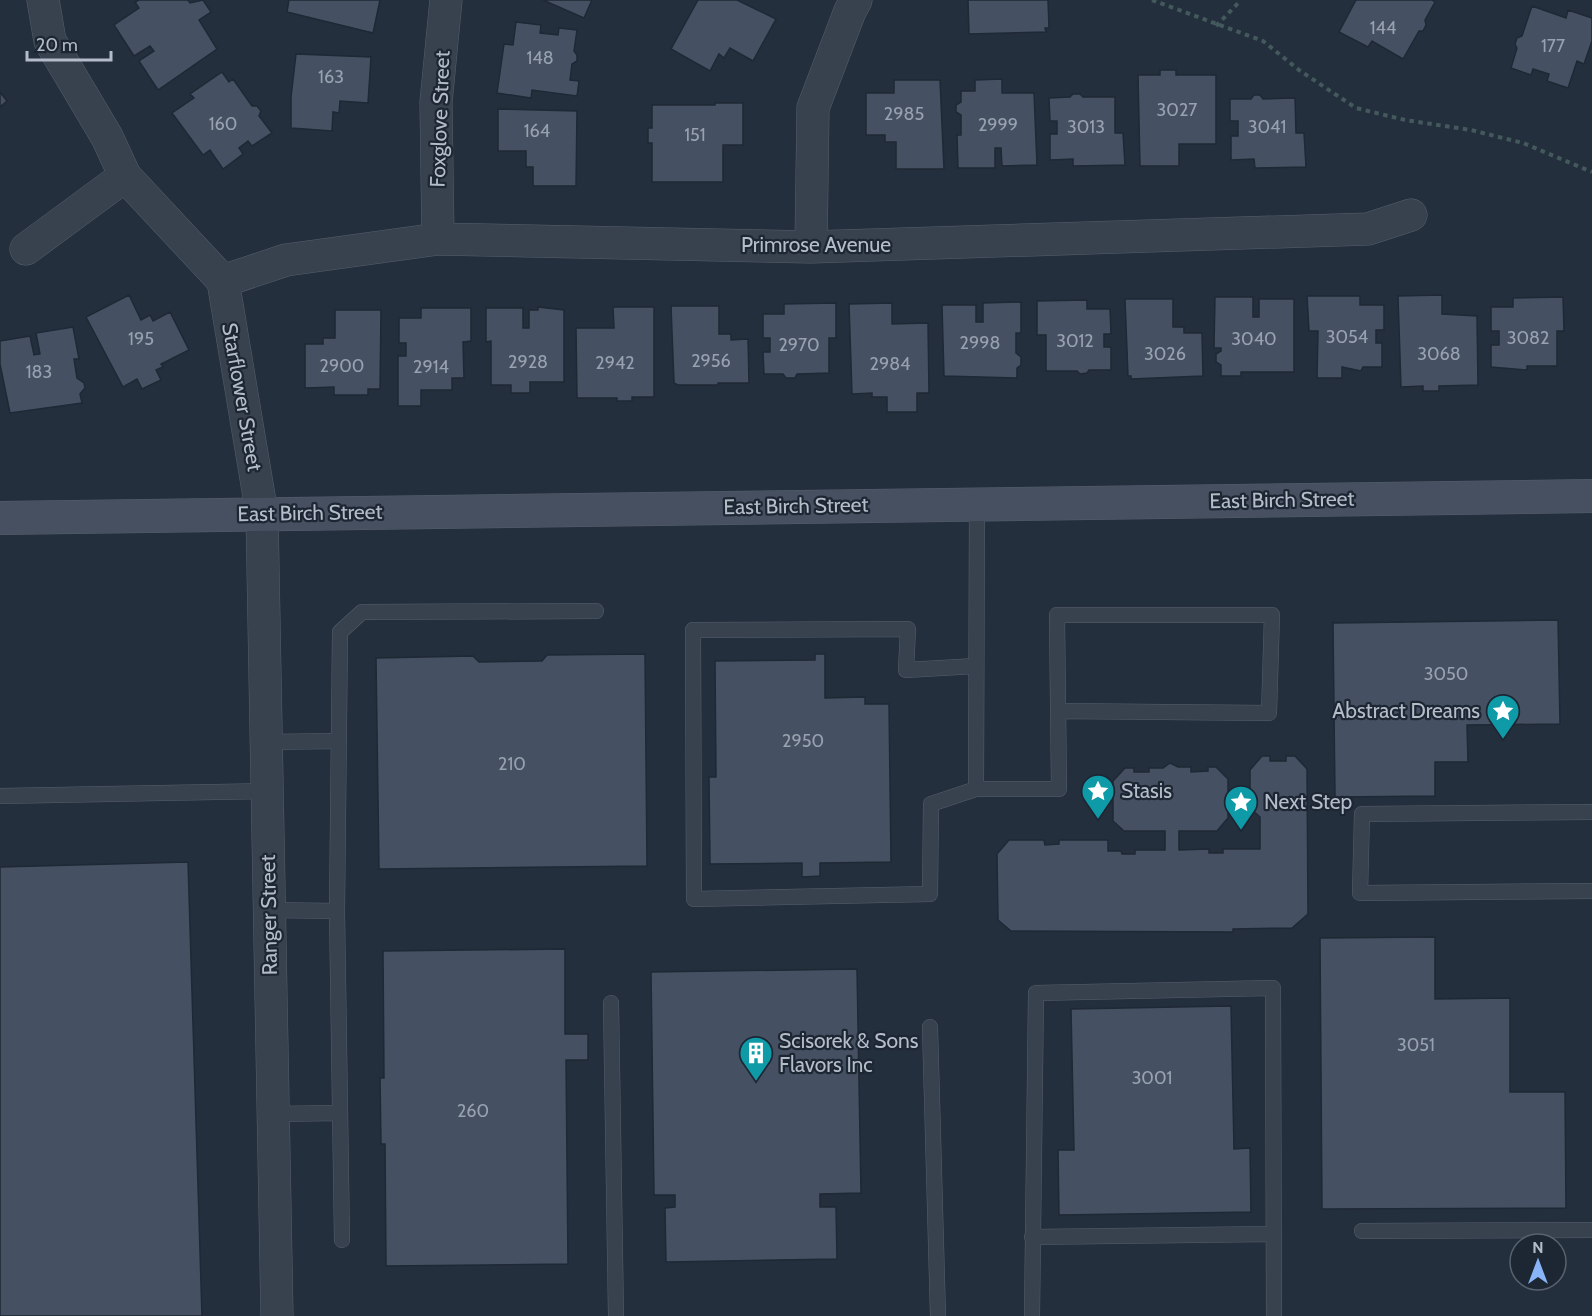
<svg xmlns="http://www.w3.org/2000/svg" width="1592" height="1316" font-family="Cabin,sans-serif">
<rect width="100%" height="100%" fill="#242f3e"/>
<path fill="#455162" stroke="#1f2835" stroke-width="1.5" d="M139 0H188L190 3 203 0 211 12 199 20 217 49 158 90 139 61 154 51 150 46 134 56 114 25 139 8 135 2Z
M289 0H380L373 33 287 12Z
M543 0H592L584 18Z
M698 0H737L776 19 753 61 730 48 724 58 719 54 710 71 671 49Z
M968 0H1048L1049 28H1045L1046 32 969 34Z
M1356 0H1432L1435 2 1425 20 1426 25 1423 31H1419L1403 59 1372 41 1368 47 1339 32Z
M1532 6 1566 18 1568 10 1592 18V41L1584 64 1577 61 1568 88 1547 81 1549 74 1533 69 1531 75 1511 68 1517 48 1515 44 1517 38 1522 36Z
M516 22 541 25 540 33 558 35 559 28 577 30 574 51 577 55V61L572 64 570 80 579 81 577 96 532 90 531 98 497 93 504 44 513 45Z
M296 54 371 57 368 103 340 101 339 113 333 112 332 131 291 128V97Z
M1160 70H1176V75H1216V144H1179V166H1140L1138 75H1160Z
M222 72 229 82 233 79 252 106H257L261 111 259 116 272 133 252 146 248 141 239 148 243 154 223 169 210 150 203 155 172 113 194 98 190 94Z
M1002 79V93H1034L1037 165 1002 166 1001 148H995V168H958L957 135H961V115L956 112V105L961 102V91H975V80Z
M894 80H940L944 169H896V142H885V135H866V93H894Z
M0 92 7 101 0 107Z
M1073 94H1080L1083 97H1115V133H1123L1125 165 1073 166V159L1050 160V134H1057V121H1050L1049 98 1070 97Z
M1254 95H1260L1263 99 1295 98 1296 133H1304L1306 167 1255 168 1254 159 1231 160V136H1238V121H1230V99H1251Z
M715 103H743V145H723V182H652V143H648V128H652V105H715Z
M498 109 577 111 576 186H533V167H526V151H498Z
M129 295 141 320 150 315 153 321 170 312 189 350 161 364 163 367 156 370 161 380 142 389 137 379 123 387 86 317Z
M1442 295V314L1477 316 1478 385 1439 386V391H1423V386L1401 387 1398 296Z
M1307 296H1360V305H1384V330H1376V343H1382V367H1363L1361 371 1342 367V378H1317L1318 331H1309Z
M1215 297H1253V317H1259V299H1294V372H1241V376H1221V365L1216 362V354L1221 351V348H1214Z
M1563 297 1564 331H1557V366H1527V370L1491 367V345H1499V331H1491V307H1513V298Z
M1125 299H1173V327H1184V333H1202L1203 376 1131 379V376H1128Z
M1087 300V309H1110L1111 334H1104V347H1111V370H1089L1087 373 1080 374 1077 371H1046V335H1037V301Z
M1021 302V333H1016V353L1021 357V365L1017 368V378L944 376 942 305H976V322H983V303Z
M836 303V338H829V373L797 374 795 378H786L783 374H764L763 352H770V338H763V314H784V304Z
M892 303V324L928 323 929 393H917V412H887V397H872V393L852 394 849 304Z
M671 306H719V334H731V340L748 339 749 383H718V385H678L674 383Z
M538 307 564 310V382H530V393H511V385H491V341L486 342V308H523V328H529V310H538Z
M613 307H654V397H632V401H617V398H577L576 328H614Z
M421 308H471V341L463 342 464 378H452V390H421V406H398V356H406V343H399V318H421Z
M335 310H381L380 389H368V395H334V387L305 388V344H323V338H335Z
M73 327 79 359H74L77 378 84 383 85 388 80 394 82 403 10 413 0 364V341L30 336 34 355 40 354 36 333Z
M1558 620 1560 724 1467 725 1468 762H1435V796L1335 797 1333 623Z
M645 654 647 866 379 869 376 658 473 656 479 662 542 661 547 655Z
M815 654H825V698L865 697V704H889L891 862 820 863V876L802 877V863L710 864 709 777H716L715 661 815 660Z
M1262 756H1270V761H1286V756H1295L1307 769 1308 914 1292 928 1233 929V932L1011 931 998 920 997 854 1009 840H1044L1045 845 1059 844V840H1108V851H1121L1122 854H1135V850H1165V831H1124L1113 821V781L1125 768H1134V772H1149V768H1163L1170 763 1178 767H1191V772L1208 771V767H1216L1228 779V818L1217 831H1179V850L1209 849V853H1223V849H1260V817L1250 808V770Z
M188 862 202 1316H0V867Z
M1435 937V999L1510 998V1092H1565L1566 1208 1322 1209 1320 938Z
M565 949V1034H588V1060H566L568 1264 386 1266 385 1144H381L380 1078H384L383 951Z
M857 969 861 1193 820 1194V1207H836L837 1259 666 1262 665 1208 675 1207V1195H654L651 972Z
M1231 1006 1234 1149 1250 1148 1251 1212 1059 1215 1058 1150H1074L1071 1009Z"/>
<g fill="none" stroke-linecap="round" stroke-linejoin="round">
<g stroke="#565f6c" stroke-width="16">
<path id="lane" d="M976 666 906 670 908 629 693 630 694 899 930 894 931 804 976 789 977 504
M266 742 339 741
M976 789H1059L1057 615H1272L1269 713 1058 711
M0 796 267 791
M1592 812 1362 814 1360 893 1592 891
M269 910 337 911 342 1240
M337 911 340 632 362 612 596 611
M611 1003 616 1316
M930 1027 938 1316
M273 1114 340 1113
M1362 1231 1592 1230
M1032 1237 1274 1234
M1032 1316 1036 993 1273 988 1274 1316"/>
</g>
<g stroke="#565f6c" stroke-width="33">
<path id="street" d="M43 0 50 41 107 137 125 176 223 281
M438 239 436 102 446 0
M811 247 813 108 850 11 856 0
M26 249 125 176
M223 281 286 260 438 239 811 247 1368 229 1411 215
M223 281 262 514 277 1316"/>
</g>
<g stroke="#565f6c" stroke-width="34">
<path id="secondary" d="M0 518 1592 496"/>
</g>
<path stroke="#44595c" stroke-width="4" stroke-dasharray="4.5 4.5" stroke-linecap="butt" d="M1152 0 1263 41 1299 70 1356 108 1405 120 1471 130 1523 143 1592 172
M1216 26 1241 0"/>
<use href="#lane" stroke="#38414e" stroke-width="15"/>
<use href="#street" stroke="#38414e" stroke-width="32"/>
<use href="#secondary" stroke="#465061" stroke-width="33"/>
</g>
<defs>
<g id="sight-pin" transform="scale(1.725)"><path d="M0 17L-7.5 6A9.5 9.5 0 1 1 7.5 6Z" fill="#0f9aa8" stroke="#1d2633"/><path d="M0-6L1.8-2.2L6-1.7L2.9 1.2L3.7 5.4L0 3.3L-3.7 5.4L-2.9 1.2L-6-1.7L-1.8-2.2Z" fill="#fff"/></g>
<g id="building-pin" transform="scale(1.725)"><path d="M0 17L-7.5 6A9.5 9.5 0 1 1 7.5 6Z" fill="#0f9aa8" stroke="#1d2633"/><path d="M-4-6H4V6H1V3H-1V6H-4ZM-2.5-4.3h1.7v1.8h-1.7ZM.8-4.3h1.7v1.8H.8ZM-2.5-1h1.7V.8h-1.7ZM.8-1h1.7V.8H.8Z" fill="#fff"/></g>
</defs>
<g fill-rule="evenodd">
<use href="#sight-pin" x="1503" y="711"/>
<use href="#sight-pin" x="1098" y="791"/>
<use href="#sight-pin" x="1241" y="802"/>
<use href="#building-pin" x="756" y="1053"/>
</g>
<g text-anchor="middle" stroke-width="4.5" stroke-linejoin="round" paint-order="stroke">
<g font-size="18" fill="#98a1af">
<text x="1383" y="34">144</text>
<text x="1553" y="52">177</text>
<text x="540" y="64">148</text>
<text x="331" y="83">163</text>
<text x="1177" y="116">3027</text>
<text x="904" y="120">2985</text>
<text x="223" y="130">160</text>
<text x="998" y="131">2999</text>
<text x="1086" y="133">3013</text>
<text x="1267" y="133">3041</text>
<text x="537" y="137">164</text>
<text x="695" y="141">151</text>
<text x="1347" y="343">3054</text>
<text x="1528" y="344">3082</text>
<text x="141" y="345">195</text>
<text x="1254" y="345">3040</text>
<text x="1075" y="347">3012</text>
<text x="980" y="349">2998</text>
<text x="799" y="351">2970</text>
<text x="1165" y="360">3026</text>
<text x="1439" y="360">3068</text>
<text x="711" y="367">2956</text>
<text x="528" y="368">2928</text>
<text x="615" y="369">2942</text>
<text x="890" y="370">2984</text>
<text x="342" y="372">2900</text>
<text x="431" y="373">2914</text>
<text x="39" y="378">183</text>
<text x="1446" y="680">3050</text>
<text x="803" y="747">2950</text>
<text x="512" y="770">210</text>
<text x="1416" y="1051">3051</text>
<text x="1152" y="1084">3001</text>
<text x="473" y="1117">260</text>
</g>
<g font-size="21" fill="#b4bcc9" stroke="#1d2633">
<text transform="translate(440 119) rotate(-88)" y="7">Foxglove Street</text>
<text x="816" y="252">Primrose Avenue</text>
<text transform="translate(242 397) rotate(80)" y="7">Starflower Street</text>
<text transform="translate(1282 500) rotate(-1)" y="7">East Birch Street</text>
<text transform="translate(796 506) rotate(-1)" y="7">East Birch Street</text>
<text transform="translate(310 513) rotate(-1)" y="7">East Birch Street</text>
<text transform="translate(269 915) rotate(-91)" y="7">Ranger Street</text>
</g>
<g font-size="21" fill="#b4bcc9" stroke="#1d2633" text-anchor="start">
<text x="1480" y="718" text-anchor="end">Abstract Dreams</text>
<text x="1121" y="798">Stasis</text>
<text x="1264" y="809">Next Step</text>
<text x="779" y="1048">Scisorek &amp; Sons<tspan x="779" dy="24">Flavors Inc</tspan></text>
</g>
</g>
<g transform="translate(1538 1262)"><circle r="28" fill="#1d2633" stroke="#59626f" stroke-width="1.5"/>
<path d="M0-4.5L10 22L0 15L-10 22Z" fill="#8ab4f8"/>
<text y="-9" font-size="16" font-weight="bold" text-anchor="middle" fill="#b4bcc9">N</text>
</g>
<path d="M27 51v9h84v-9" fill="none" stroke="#b4bcc9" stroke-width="3"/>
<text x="36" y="51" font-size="18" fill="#b4bcc9" stroke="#1d2633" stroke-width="4.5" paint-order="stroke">20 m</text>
</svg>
